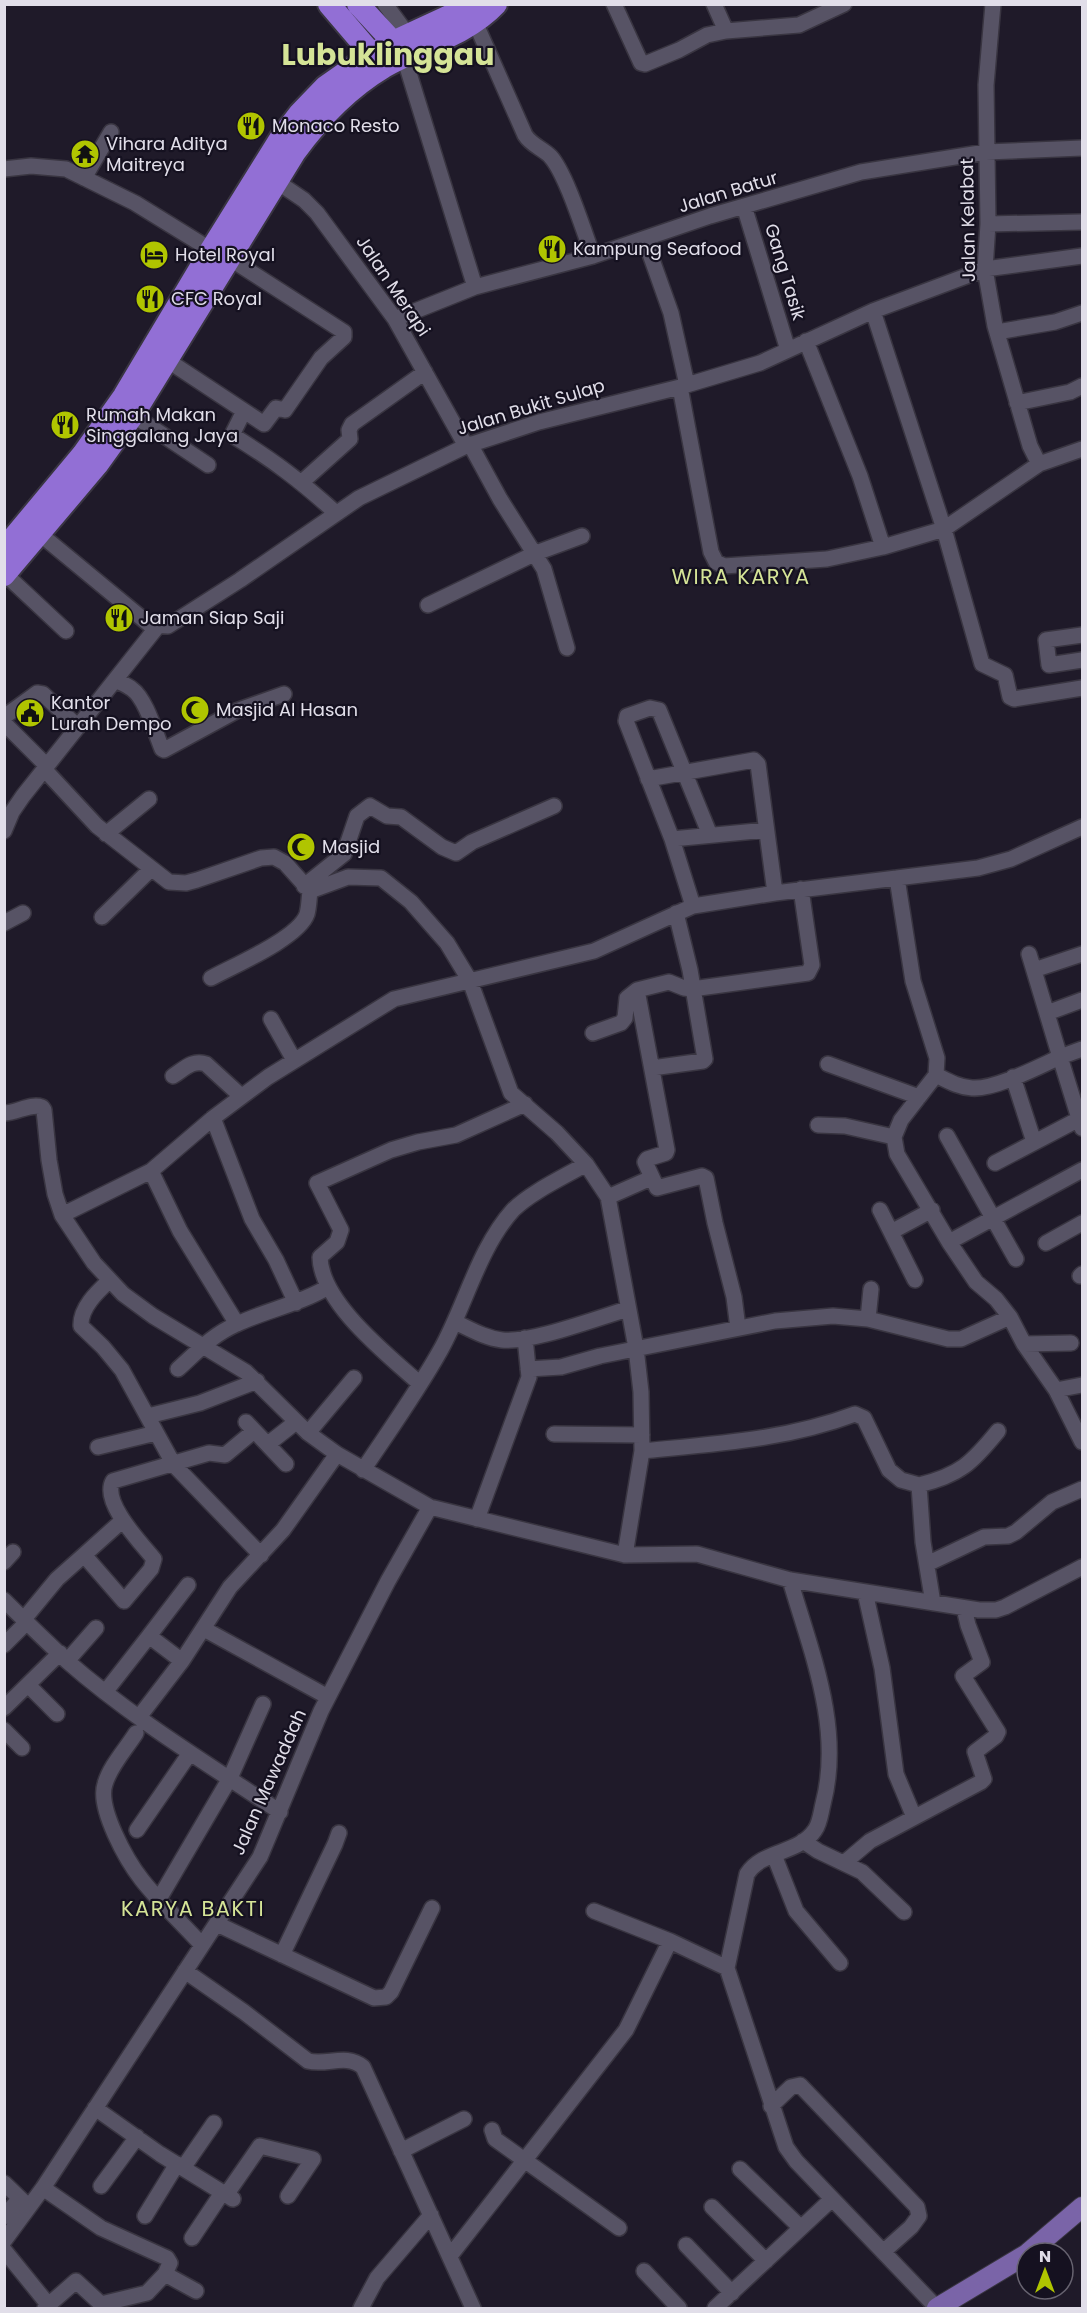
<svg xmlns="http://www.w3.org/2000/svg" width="1087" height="2313" font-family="Poppins,sans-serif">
<rect width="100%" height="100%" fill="#1f1a29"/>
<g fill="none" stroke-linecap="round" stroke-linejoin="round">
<g stroke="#393541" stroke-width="18">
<path id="minor" d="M385 4 408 35
M614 4 641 63 645 64 679 50 707 35 726 31 799 25 844 4
M714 4 726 31
M993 4 986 85 988 224 985 269 995 326 1030 446 1039 464
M475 22 525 135C531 145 542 148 550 156 566 173 584 232 593 256
M404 57 475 287
M4 169 31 166 66 169 135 203 211 250
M270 177 304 200 317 213 395 319 466 446
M84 178 111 132
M744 206 788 350
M988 224 1082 222
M645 240 671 313 687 385
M873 311 944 529 982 664 1005 675 1010 697 1014 699 1082 688
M395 319 475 287 593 256 710 216 861 172 986 152 1082 148
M997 332 1055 322 1082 313
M806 341 860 476 883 547
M167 360 264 424 276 408 285 410 321 358 344 337V332L229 258
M680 387 711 552 716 562 724 566 827 559 883 547 944 529 1039 464 1082 449
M1017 403 1070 392 1082 386
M244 411 232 435C273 460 301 481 336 513
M133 415 208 465
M470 444 500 499 544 569 567 648
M302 482 350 439 349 430 352 424 425 372
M40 534 150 625 168 626 240 580 359 498 466 446 539 422 680 387 760 363 873 311 985 269 1082 256
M5 574 66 631
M428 605 536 553 582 536
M1082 635 1046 640 1049 665 1082 660
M115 680C121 683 127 685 132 689 146 699 155 732 162 749L164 750 236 711 284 694
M4 717 37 693 43 694 78 727
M4 723 47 766
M44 769 97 826 169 882 186 883 197 880 261 858 274 857 285 863 310 891
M648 779 754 760 758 764 775 893
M4 831 12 812 23 796 157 627
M106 834 149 799
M672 839 766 830
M897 878 913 981 937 1058 936 1075 901 1120 894 1137 897 1154 949 1242 976 1282 996 1299 1010 1317 1024 1344 1056 1390 1082 1442
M304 886 344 854 357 816 370 806 387 816 401 817 442 847 456 853 472 842 554 806
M310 891 348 877 381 878 411 902 447 943 470 981 511 1093 557 1133 586 1164 608 1197 636 1348 641 1392 642 1451 625 1555
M693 906 672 839 626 721 627 716 650 708 659 710 710 835
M102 917 151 869
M4 923 23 913
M1029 954 1060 1057 1082 1049
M1034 970 1082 954
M211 978C233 966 299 938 307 914 309 907 309 898 310 891
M1047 1013 1082 1000
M271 1019 294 1060
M593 1033 621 1023 625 1018 627 998 637 990
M828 1064 919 1097
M652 1068 703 1061 705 1059 690 970 676 913
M936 1075C948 1081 958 1087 972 1088 994 1090 1038 1067 1060 1057L1082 1128
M173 1076C184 1069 193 1059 206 1064L241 1096
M1013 1077 1034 1142
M4 1113C17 1113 30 1103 42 1107L44 1110 49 1160 55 1194 62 1215 94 1263 123 1294 153 1316 246 1372 308 1433 337 1454 430 1507 625 1555 697 1554 790 1580 979 1610H996L1005 1607 1082 1567
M213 1118 252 1219 276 1260 296 1303
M818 1125 845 1126 894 1137
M947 1136 1016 1259
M995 1163 1079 1119
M151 1171 180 1231 237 1324
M608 1197 651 1178
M880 1210 915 1280
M62 1215 151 1171 213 1118 268 1077 394 999 594 951 693 906 775 893 978 868 1011 859 1082 827
M891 1232 932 1210
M949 1242 1082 1170
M1046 1243 1082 1223
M1080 1276 1082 1274
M110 1280C97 1292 80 1308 81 1326L103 1347 122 1370 174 1465 261 1555
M868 1319 871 1289
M455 1322C470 1329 485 1338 502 1340 532 1343 597 1318 628 1309
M738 1328 734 1297 715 1223 706 1178 702 1176 657 1188 645 1162 647 1159 666 1153 667 1150 637 990 669 982 684 988 692 989 808 973 812 965 801 889
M1024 1344 1071 1343
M178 1369C198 1351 212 1335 237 1324 267 1310 300 1304 328 1287
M528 1369 561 1367 600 1356 775 1321 833 1316 868 1319 948 1339H961L1010 1317
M420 1384C388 1355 321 1303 320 1257L337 1242 341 1230 317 1183 391 1150 418 1142 456 1135 525 1104
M1056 1390 1082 1385
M148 1416 200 1403 257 1381
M246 1422 286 1464
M308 1433 354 1378
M554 1434 642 1435
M268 1444 296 1422
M98 1447 156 1433
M642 1451C714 1444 786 1440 855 1414L864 1418 889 1470 901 1480 919 1485 923 1542 933 1603
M363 1470C389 1431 417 1392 440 1351 465 1307 478 1249 513 1210 531 1192 564 1177 586 1164
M919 1485C960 1475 972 1463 998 1431
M477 1519 529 1377 525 1338
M84 1555 123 1520
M4 1562 13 1552
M927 1564 984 1537 1008 1536 1016 1532 1052 1502 1082 1489
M790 1580C811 1652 843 1728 823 1804 821 1812 820 1823 815 1830 799 1854 762 1850 747 1874L727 1968 786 2147 796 2161 937 2308
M865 1592 882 1668 896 1774 914 1817
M4 1600C25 1621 46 1641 67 1661 132 1718 208 1764 280 1812
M24 1619 57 1579 84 1555 124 1601 151 1569 154 1559C141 1543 101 1502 113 1481L209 1453 225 1455 254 1431
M204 1629 328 1697
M4 1645 27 1622
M67 1661 96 1628
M182 1661 149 1636 188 1585
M28 1685 57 1714
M106 1691 149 1636
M4 1708 60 1653
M139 1717 182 1661 230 1587 283 1530 337 1454
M4 1730 22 1748
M136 1733C126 1749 110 1766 105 1784 97 1808 127 1861 142 1880 160 1903 182 1923 201 1944
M137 1830 190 1753
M803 1841 818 1851 862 1872 904 1912
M774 1855 796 1911 840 1963
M844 1863 870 1841 981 1782 984 1779 975 1752 996 1736 998 1732 963 1676 982 1662 968 1625 964 1608
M159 1899 230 1778 263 1704
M594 1911 670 1941 727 1968
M217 1924 374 1998 386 1997 391 1992 432 1908
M282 1955 335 1844 339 1833
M185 1971 244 2012 308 2061C327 2066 346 2053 363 2067L473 2308
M771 2106 791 2087 800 2085 917 2207 919 2216 911 2227 883 2252
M95 2108 160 2154 233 2199
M492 2130 495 2139 619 2228
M401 2151 464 2119
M183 2168 214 2123
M740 2169 801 2228
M4 2183 29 2207
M101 2186 137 2137
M43 2188 101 2228 167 2258 170 2263 165 2274 147 2293 101 2304 76 2281 45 2308
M226 2195 260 2146 313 2159 288 2196
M712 2207 766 2261
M145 2216 177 2164
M4 2217 19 2199
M192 2238 222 2193
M4 2241 43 2188 260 1857 321 1711 388 1581 430 1507
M686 2245 732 2293
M4 2250 51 2308
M450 2256 626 2030 670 1941
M644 2271 679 2308
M165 2274 196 2291
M361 2308 377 2278 431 2215
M715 2308 832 2199"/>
</g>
<g stroke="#393541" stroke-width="22">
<path id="major" d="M1028 2253 1082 2207
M937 2308 1027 2254"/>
</g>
<g stroke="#393541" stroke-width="26">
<path id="highway" d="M329 4 381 65
M358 4 393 42 401 54
M4 549 83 454 124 396 211 250 280 139 300 113 325 87 372 54 393 42 475 4
M4 575 97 465 133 415 295 152C319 119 349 88 384 67 421 46 467 35 496 4"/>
</g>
<use href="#minor" stroke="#575365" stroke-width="15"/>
<use href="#major" stroke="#7a64a8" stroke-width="20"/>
<use href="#highway" stroke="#926fd5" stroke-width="22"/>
</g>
<defs>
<g id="restaurant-disc" transform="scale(1.5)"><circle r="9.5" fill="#b0c500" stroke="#151120"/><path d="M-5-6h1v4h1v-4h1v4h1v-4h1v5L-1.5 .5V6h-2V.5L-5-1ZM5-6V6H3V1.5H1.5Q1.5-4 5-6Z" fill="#111"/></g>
<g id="temple-disc" transform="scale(1.5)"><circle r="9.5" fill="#b0c500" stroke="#151120"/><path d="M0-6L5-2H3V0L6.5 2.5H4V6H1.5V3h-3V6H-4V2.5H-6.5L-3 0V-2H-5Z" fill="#111"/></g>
<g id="hotel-disc" transform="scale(1.5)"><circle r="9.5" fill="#b0c500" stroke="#151120"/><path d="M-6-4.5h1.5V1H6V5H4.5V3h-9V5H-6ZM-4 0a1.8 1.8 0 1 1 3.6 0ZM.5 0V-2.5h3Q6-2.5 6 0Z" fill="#111"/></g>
<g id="mosque-disc" transform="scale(1.5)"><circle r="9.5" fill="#b0c500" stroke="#151120"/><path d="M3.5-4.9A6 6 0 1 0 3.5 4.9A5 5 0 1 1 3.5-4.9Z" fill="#111"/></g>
<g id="civic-disc" transform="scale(1.5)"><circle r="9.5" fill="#b0c500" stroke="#151120"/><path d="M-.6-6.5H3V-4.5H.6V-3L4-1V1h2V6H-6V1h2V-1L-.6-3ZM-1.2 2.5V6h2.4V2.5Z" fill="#111"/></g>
</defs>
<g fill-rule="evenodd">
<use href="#restaurant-disc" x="251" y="126"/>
<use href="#temple-disc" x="85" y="154"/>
<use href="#restaurant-disc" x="552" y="249"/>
<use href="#hotel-disc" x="154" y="255"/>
<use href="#restaurant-disc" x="150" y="299"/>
<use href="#restaurant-disc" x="65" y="425"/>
<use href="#restaurant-disc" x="119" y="618"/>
<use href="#mosque-disc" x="195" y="710"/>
<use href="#civic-disc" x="30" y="713"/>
<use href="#mosque-disc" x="301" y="847"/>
</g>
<g text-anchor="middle" stroke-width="4.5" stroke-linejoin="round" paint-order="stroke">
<g font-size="18" fill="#e1dee9" stroke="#151120" text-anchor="start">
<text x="272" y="132">Monaco Resto</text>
<text x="106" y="150">Vihara Aditya<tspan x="106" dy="21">Maitreya</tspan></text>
<text x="573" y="255">Kampung Seafood</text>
<text x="175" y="261">Hotel Royal</text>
<text x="171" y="305">CFC Royal</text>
<text x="86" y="421">Rumah Makan<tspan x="86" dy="21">Singgalang Jaya</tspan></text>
<text x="140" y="624">Jaman Siap Saji</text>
<text x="51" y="709">Kantor<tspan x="51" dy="21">Lurah Dempo</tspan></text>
<text x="216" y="716">Masjid Al Hasan</text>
<text x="322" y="853">Masjid</text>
</g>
<g font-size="18" fill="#e1dee9" stroke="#151120">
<text transform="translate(728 192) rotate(-17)" y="6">Jalan Batur</text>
<text transform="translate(968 220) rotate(-91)" y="6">Jalan Kelabat</text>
<text transform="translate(785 272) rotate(73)" y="6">Gang Tasik</text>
<text transform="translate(393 286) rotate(56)" y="6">Jalan Merapi</text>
<text transform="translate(531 407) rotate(-17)" y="6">Jalan Bukit Sulap</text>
<text transform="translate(269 1782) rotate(-66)" y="6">Jalan Mawaddah</text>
</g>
<g font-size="21" letter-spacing="1.5" fill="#d5e497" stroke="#151120">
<text x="741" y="584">WIRA KARYA</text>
<text x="193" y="1916">KARYA BAKTI</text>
</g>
<g font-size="30" font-weight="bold" fill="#d5e497" stroke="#151120">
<text x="388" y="65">Lubuklinggau</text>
</g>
</g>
<rect width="1087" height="2313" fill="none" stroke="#e1dee9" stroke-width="12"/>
<g transform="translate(1045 2271)"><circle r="28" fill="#151120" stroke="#676370" stroke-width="1.5"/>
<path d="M0-4.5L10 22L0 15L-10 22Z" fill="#b0c500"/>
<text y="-9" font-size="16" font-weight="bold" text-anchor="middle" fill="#e1dee9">N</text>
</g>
</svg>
